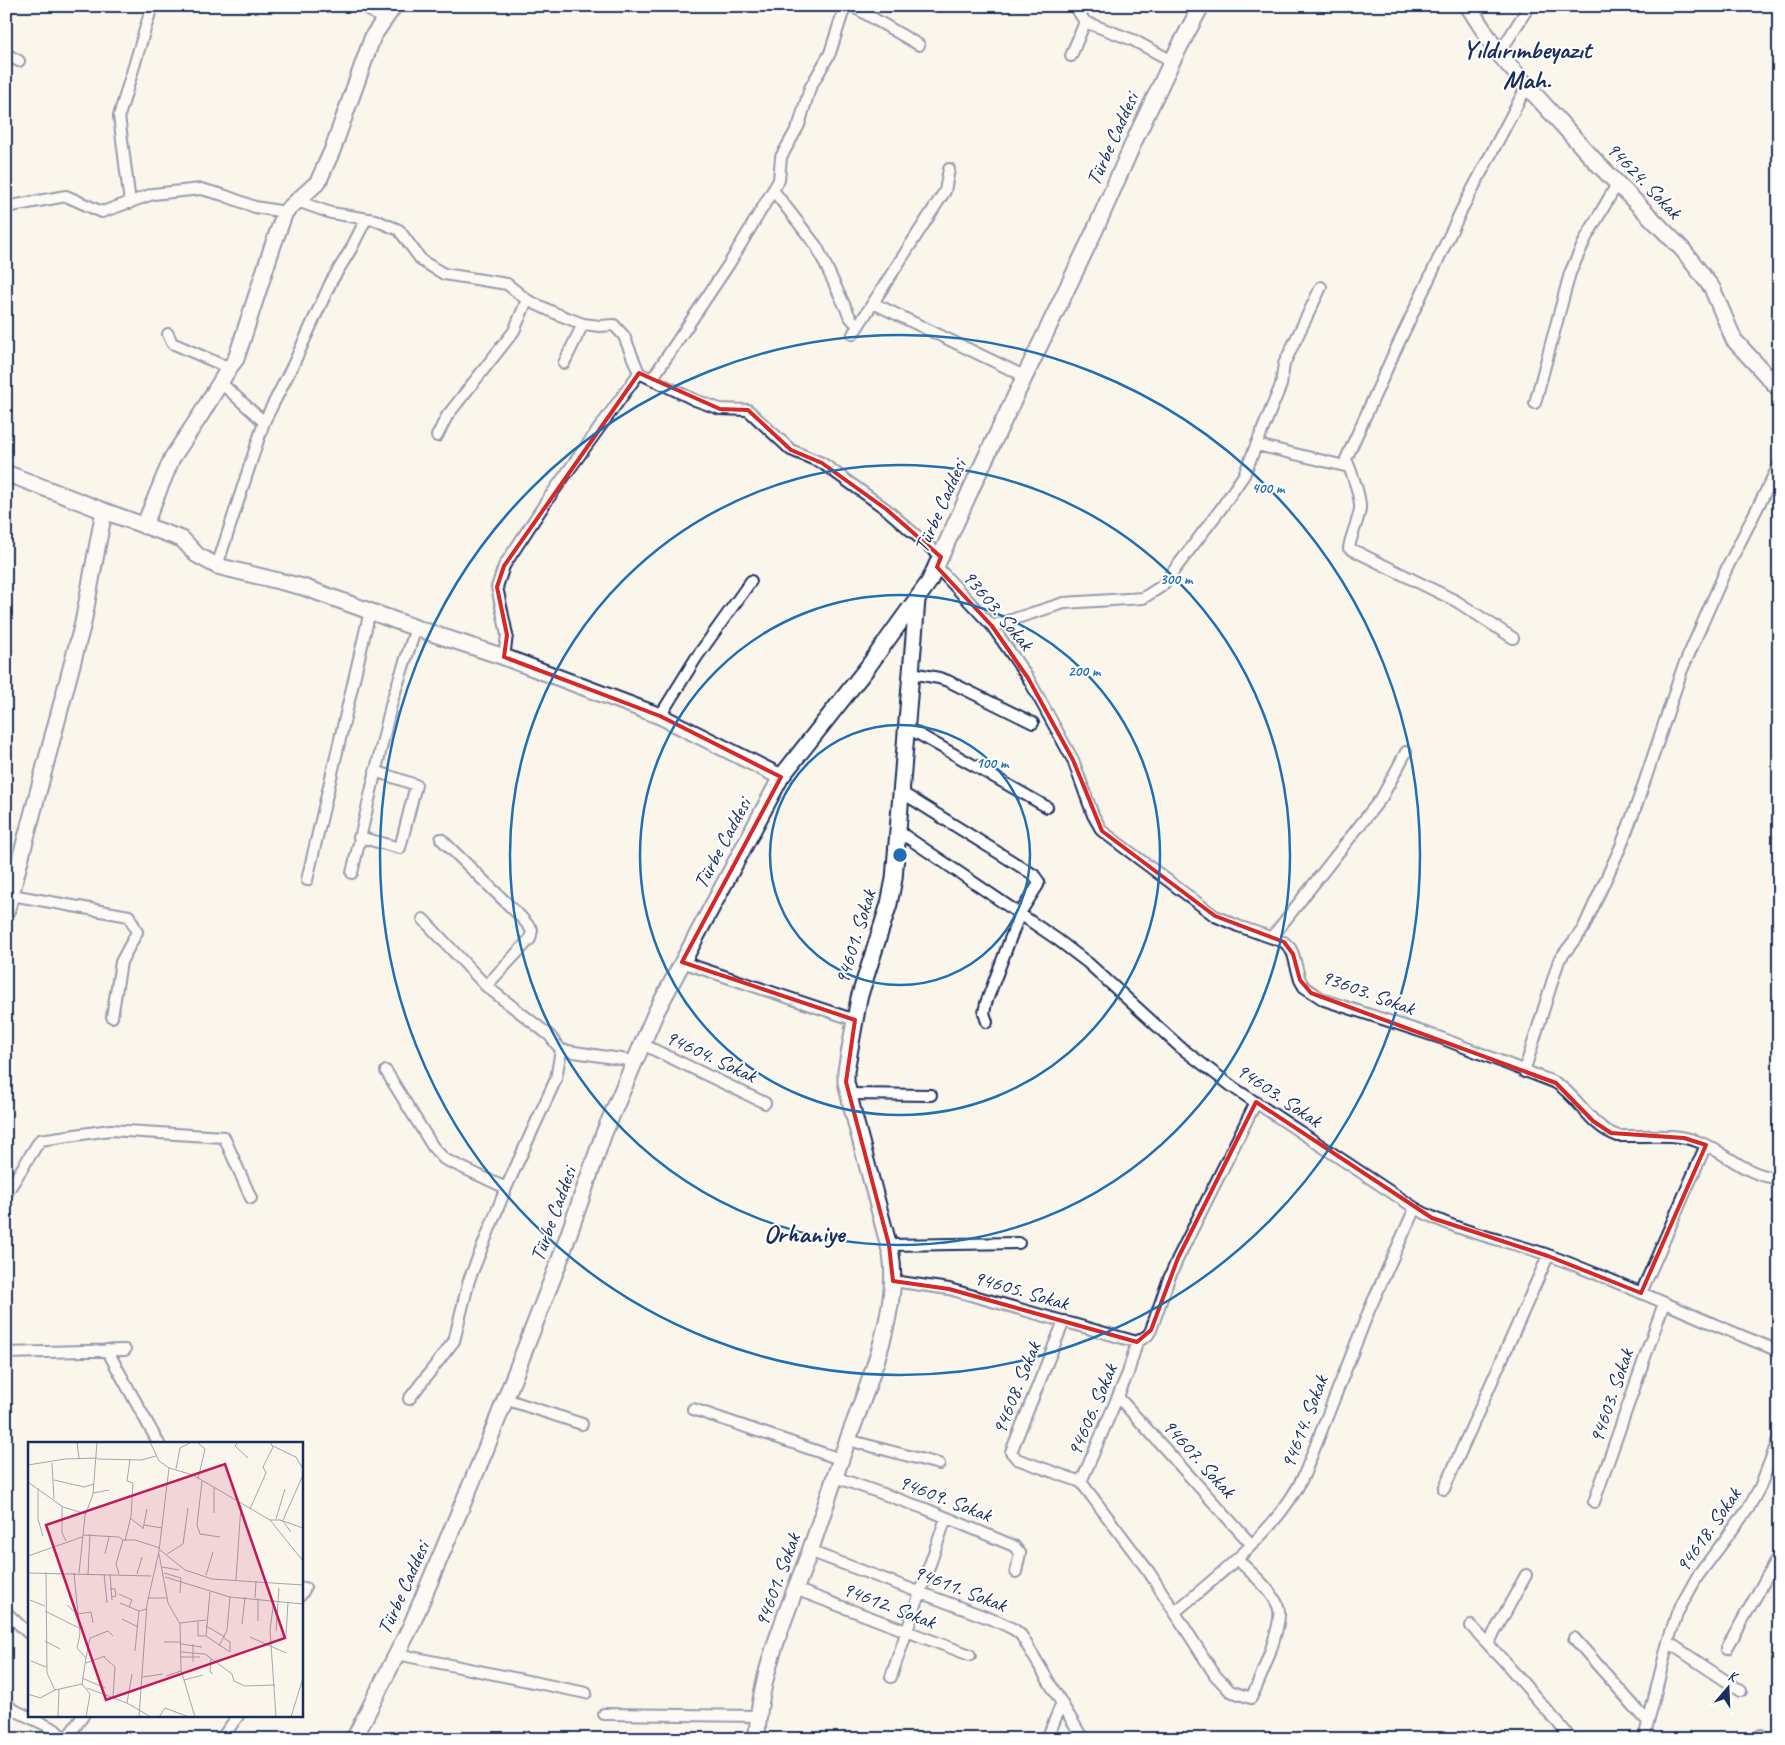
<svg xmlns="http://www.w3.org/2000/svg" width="1785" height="1745" font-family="Caveat,sans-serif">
<rect width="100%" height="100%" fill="#fbf6ec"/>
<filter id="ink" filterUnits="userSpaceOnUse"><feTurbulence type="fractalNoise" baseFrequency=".02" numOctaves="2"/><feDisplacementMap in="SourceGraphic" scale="10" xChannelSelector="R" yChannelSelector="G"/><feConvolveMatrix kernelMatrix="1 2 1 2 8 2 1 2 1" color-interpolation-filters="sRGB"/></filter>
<g filter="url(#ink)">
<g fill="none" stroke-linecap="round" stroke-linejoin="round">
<g stroke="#1b2f5e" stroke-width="14">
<path id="street" d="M852 6 919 45
M1075 6 1085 22 1133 40 1172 61
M6 54 19 61
M1499 54 1529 6
M1071 56 1085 22
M773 190 817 247 850 317 858 326
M297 201 331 213 375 220 399 230 422 261 444 274 507 284 527 300 557 314 583 324 600 326 614 325 624 336 639 373 695 400 720 409 748 410 791 450 822 463 886 509 941 557
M130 203 119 116 152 6
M6 207 66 196 102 212 153 194 201 189 223 195 255 207 285 212
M873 303 1024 376
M168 334 172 343 229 368
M853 334 945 191 949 169
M564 363 583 324
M652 379 729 264 779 180 781 157 799 125 810 88 830 53 845 6
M220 382 264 422
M1535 403 1570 273 1586 238 1617 184
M437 436 447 416 514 331 527 300
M1257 445 1349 467
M217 566 264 422 293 365 331 282 351 249 366 219
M937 567 992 626 1028 678 1073 760 1093 815 1102 831 1215 916 1238 926 1284 942 1290 948 1293 954 1300 980 1304 987 1324 1000 1441 1038 1556 1083C1580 1098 1590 1127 1618 1136 1644 1137 1674 1132 1699 1142 1728 1153 1745 1176 1779 1178
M992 626 1064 603 1143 598 1162 586 1220 510 1244 475 1281 385 1284 364 1321 287
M1513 638 1456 601 1349 548C1351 535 1358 522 1360 509 1361 496 1351 471 1346 459L1394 353 1462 209 1527 86
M504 657 507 635 497 587 504 566 548 499 639 373
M912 673 939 678 948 681 1033 723
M660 716 696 658 751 581
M906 727 1047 807
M901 792 1034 875 1039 882 1038 885 1020 913 986 1003 984 1013 987 1022
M898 831 1058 940 1088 963 1180 1047 1234 1088 1415 1208C1458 1233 1504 1239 1551 1256 1628 1285 1702 1321 1779 1351
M359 837 400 848 416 785 375 771
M441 839 521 917 532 930 530 939 486 986
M352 873 392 701 416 628
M307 880 370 611
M6 894 129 916 137 932 121 962 112 1017
M423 919 486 986 549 1035 561 1050 634 1061
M1272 937 1382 797 1406 752
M682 962 855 1020
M642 1044 765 1103
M386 1071 433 1147 444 1159 506 1188
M1524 1072 1559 960 1583 929 1621 846 1638 801 1682 670 1724 574 1779 465
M849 1094 931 1095
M6 1194 40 1140 110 1130 224 1137 251 1198
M889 1245 1019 1243
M893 1281 949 1289 1137 1342
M1641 1293 1706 1145
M1064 1321 1011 1452 1017 1459 1081 1482
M107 1350 159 1444
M6 1353 125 1350
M1118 1397 1251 1544
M409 1399 454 1341 469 1280 506 1188 556 1079 561 1050
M505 1399 582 1424
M693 1409 840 1459
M848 1440 939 1464
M835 1477 926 1509 1014 1546 1020 1553 1016 1572
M1444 1489 1548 1256
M1594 1502 1664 1303
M809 1551 999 1622 1015 1630 1021 1635 1083 1739
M1237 1559C1249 1571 1272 1590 1278 1606 1285 1621 1259 1682 1251 1698L1230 1691 1215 1675 1149 1572 1081 1482 1128 1373 1137 1342 1148 1335 1151 1330 1168 1281 1178 1258 1256 1102
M795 1589 970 1655
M301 1595 305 1588
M6 1612 28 1633
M1175 1612C1220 1574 1279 1529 1304 1475L1370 1308 1415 1208
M1471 1626 1503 1660 1572 1739
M1574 1638 1648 1722
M1668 1642 1741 1691
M1488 1644 1526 1575
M1727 1648 1779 1555
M397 1654 586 1693
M891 1677 946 1518
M6 1703 12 1709 54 1729 65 1739
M604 1714 758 1716
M66 1739 83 1716
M221 1739 238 1716
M1047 1739 1061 1705
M1644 1739 1668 1642 1677 1613 1697 1577 1748 1509 1760 1487 1779 1438
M1760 1739 1761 1735"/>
</g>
<g stroke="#1b2f5e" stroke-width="19">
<path id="secondary" d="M368 6 385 18
M1468 6 1499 54 1527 86 1597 163 1683 250 1712 288 1734 340 1779 389
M6 473 104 511 182 539 197 555 217 566 303 587 416 628 504 657 660 716 781 777
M144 526 172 458 200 416 229 368 236 359 272 248 285 212 318 182 332 151 373 36 394 6
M6 913 83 623 104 511
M354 1739 411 1626 485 1451 559 1262 604 1133 656 1012 781 777 867 668 929 582 977 476 1095 230 1136 137 1172 61 1201 6
M757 1739C758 1675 788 1610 810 1551 825 1509 837 1467 853 1426 871 1378 900 1305 891 1254L853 1112 846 1082V1071L859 998 889 904 894 879 917 600"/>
</g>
<use href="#street" stroke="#fff" stroke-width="10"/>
<use href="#secondary" stroke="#fff" stroke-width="15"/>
</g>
</g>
<path d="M0 0H1785V1745H0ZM639 373 720 409 748 410 791 450 822 463 886 509 941 557 937 567 992 626 1028 678 1073 760 1102 831 1215 916 1284 942 1293 954 1300 980 1311 993 1556 1083 1593 1121 1611 1133 1684 1138 1706 1145 1641 1293 1548 1256 1432 1218 1256 1102 1178 1258 1151 1330 1137 1342 949 1289 893 1281 889 1245 846 1082 855 1020 682 962 781 777 660 716 504 657 507 635 497 587 504 566Z" fill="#fbf6ec" fill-opacity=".55" fill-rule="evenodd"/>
<path fill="none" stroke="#d62828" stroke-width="4" stroke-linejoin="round" d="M639 373 720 409 748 410 791 450 822 463 886 509 941 557 937 567 992 626 1028 678 1073 760 1102 831 1215 916 1284 942 1293 954 1300 980 1311 993 1556 1083 1593 1121 1611 1133 1684 1138 1706 1145 1641 1293 1548 1256 1432 1218 1256 1102 1178 1258 1151 1330 1137 1342 949 1289 893 1281 889 1245 846 1082 855 1020 682 962 781 777 660 716 504 657 507 635 497 587 504 566Z"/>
<g fill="none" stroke="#1f6fb2" stroke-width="2.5">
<circle cx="900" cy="855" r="130"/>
<circle cx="900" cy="855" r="260"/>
<circle cx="900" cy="855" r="390"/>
<circle cx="900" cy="855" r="520"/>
</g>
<g text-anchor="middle" stroke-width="4" stroke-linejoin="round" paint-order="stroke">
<g font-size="21" fill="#1b2f5e" stroke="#fff">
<text transform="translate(1112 139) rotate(-66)" y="7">Türbe Caddesi</text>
<text transform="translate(1644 180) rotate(46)" y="7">94624. Sokak</text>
<text transform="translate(940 506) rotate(-66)" y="7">Türbe Caddesi</text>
<text transform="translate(998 610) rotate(50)" y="7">93603. Sokak</text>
<text transform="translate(722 843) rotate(-62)" y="7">Türbe Caddesi</text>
<text transform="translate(855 937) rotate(-73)" y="7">94601. Sokak</text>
<text transform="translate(1368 992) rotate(20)" y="7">93603. Sokak</text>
<text transform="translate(711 1056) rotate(25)" y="7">94604. Sokak</text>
<text transform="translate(1279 1095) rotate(34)" y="7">94603. Sokak</text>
<text transform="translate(553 1214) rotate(-70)" y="7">Türbe Caddesi</text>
<text transform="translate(1021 1290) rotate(16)" y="7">94605. Sokak</text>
<text transform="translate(1016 1388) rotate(-68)" y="7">94608. Sokak</text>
<text transform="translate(1611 1396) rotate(-71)" y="7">94603. Sokak</text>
<text transform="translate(1092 1410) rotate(-67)" y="7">94606. Sokak</text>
<text transform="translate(1304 1422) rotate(-69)" y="7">94614. Sokak</text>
<text transform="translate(1199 1458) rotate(48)" y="7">94607. Sokak</text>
<text transform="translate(945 1498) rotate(21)" y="7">94609. Sokak</text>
<text transform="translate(1708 1530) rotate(-55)" y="7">94618. Sokak</text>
<text transform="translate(777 1580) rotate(-70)" y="7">94601. Sokak</text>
<text transform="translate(403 1588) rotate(-66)" y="7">Türbe Caddesi</text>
<text transform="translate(960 1588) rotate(21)" y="7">94611. Sokak</text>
<text transform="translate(889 1605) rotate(21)" y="7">94612. Sokak</text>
</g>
<g font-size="26" font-weight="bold" fill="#1b2f5e" stroke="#fff">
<text x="1527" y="58">Yıldırımbeyazıt<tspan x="1527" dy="30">Mah.</tspan></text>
<text x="804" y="1242">Orhaniye</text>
</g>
</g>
<g transform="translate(28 1442)">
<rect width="275" height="275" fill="#fbf6ec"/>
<path fill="none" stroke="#a1a6b3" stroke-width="1" d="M49 0 51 16M169 0 177 7 170 37M210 0 207 4 220 16M245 4 268 15 275 27M69 17 113 18 128 14M24 21 26 57M0 23 37 17 69 16M141 26 165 33 242 78 275 119M148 27 152 6 164 0M26 38 56 45 66 42M174 39 169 83 172 92 192 95M0 40 35 65 58 72M10 46V77L15 94M65 51 81 48M34 64V91L38 99M222 67 238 31 235 25 245 5 242 0M186 71V46M102 76 115 86M248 77 257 47M242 78H252L275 86M254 78 263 90M255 78 275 33M116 83 134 86M115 87 119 67M55 93 91 95 95 98H107L132 106M97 99 103 74 105 41 99 39 102 17M132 108 157 128 184 137 275 143M77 112 81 95M131 112 140 161 152 182 153 228 167 275M139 112 155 102 160 66M0 114 54 95M134 125 151 128M18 130 19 231 27 248M0 131 123 134M46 131 52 192 49 206 58 216 54 242 62 252 58 275M51 131 57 74 65 52 69 0M136 131 153 136 152 151M60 132 62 92M76 132 79 161M82 132 84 158M91 132 88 122 95 98M109 132 114 115M178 133 185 110M137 135 202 155 275 162M208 138 213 63M82 147H87L88 154 83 155M182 150 178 194 202 210V200L196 196M91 152 104 158 101 165M120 156H139M227 156 228 139M2 158 17 164M246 158 242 188 248 275M92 161 111 169 118 167M39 163 49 172 63 170 65 181M17 169 51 186M94 177 110 185M170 179V194H178M230 179V156M152 181 178 178M214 182 217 155M178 184 197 195M248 189 251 146M258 194 260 160M222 195 258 211M17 199 32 207M136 200H153M153 202 174 205M191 204 199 188 202 155M107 209 111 169M153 210 177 212 204 232 206 239 217 244 247 243M76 215 87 225 85 255M153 215H172M58 216 62 196 80 189 85 194M183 217 182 230 185 232M3 219 18 225M165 220V202M58 221 77 214M138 234 153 229M115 235 135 232M54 236 77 246M156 238 175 233M59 246 99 261 123 275M0 252 12 256 27 248 54 242M99 261 104 232M30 275 31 247M111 275 119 162 131 109 141 26 131 19 122 0M131 275 137 266 161 275M263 275 275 236"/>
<path fill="#c2185b" fill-opacity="0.15" stroke="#c2185b" stroke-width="2.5" d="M197 22 257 196 78 258 18 83Z"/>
<rect width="275" height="275" fill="none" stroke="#1b2f5e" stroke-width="2.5"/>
</g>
<circle cx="900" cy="855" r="8" fill="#1f6fb2" stroke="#fff" stroke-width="2.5"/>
<g font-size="15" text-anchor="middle" font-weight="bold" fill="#1f6fb2" stroke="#fff" stroke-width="4" stroke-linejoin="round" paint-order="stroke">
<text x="1268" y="493">400 m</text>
<text x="1176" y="584">300 m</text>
<text x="1084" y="676">200 m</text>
<text x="992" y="768">100 m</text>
</g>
<rect width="1785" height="1745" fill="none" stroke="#fff" stroke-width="25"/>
<rect x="12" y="12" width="1760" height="1720" fill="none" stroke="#1b2f5e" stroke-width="2" filter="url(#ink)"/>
<g transform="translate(1728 1688) rotate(19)" stroke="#ffffff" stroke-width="4" paint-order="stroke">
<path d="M0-4L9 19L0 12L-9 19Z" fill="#1b2f5e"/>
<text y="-8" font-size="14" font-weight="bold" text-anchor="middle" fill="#1b2f5e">K</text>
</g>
</svg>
